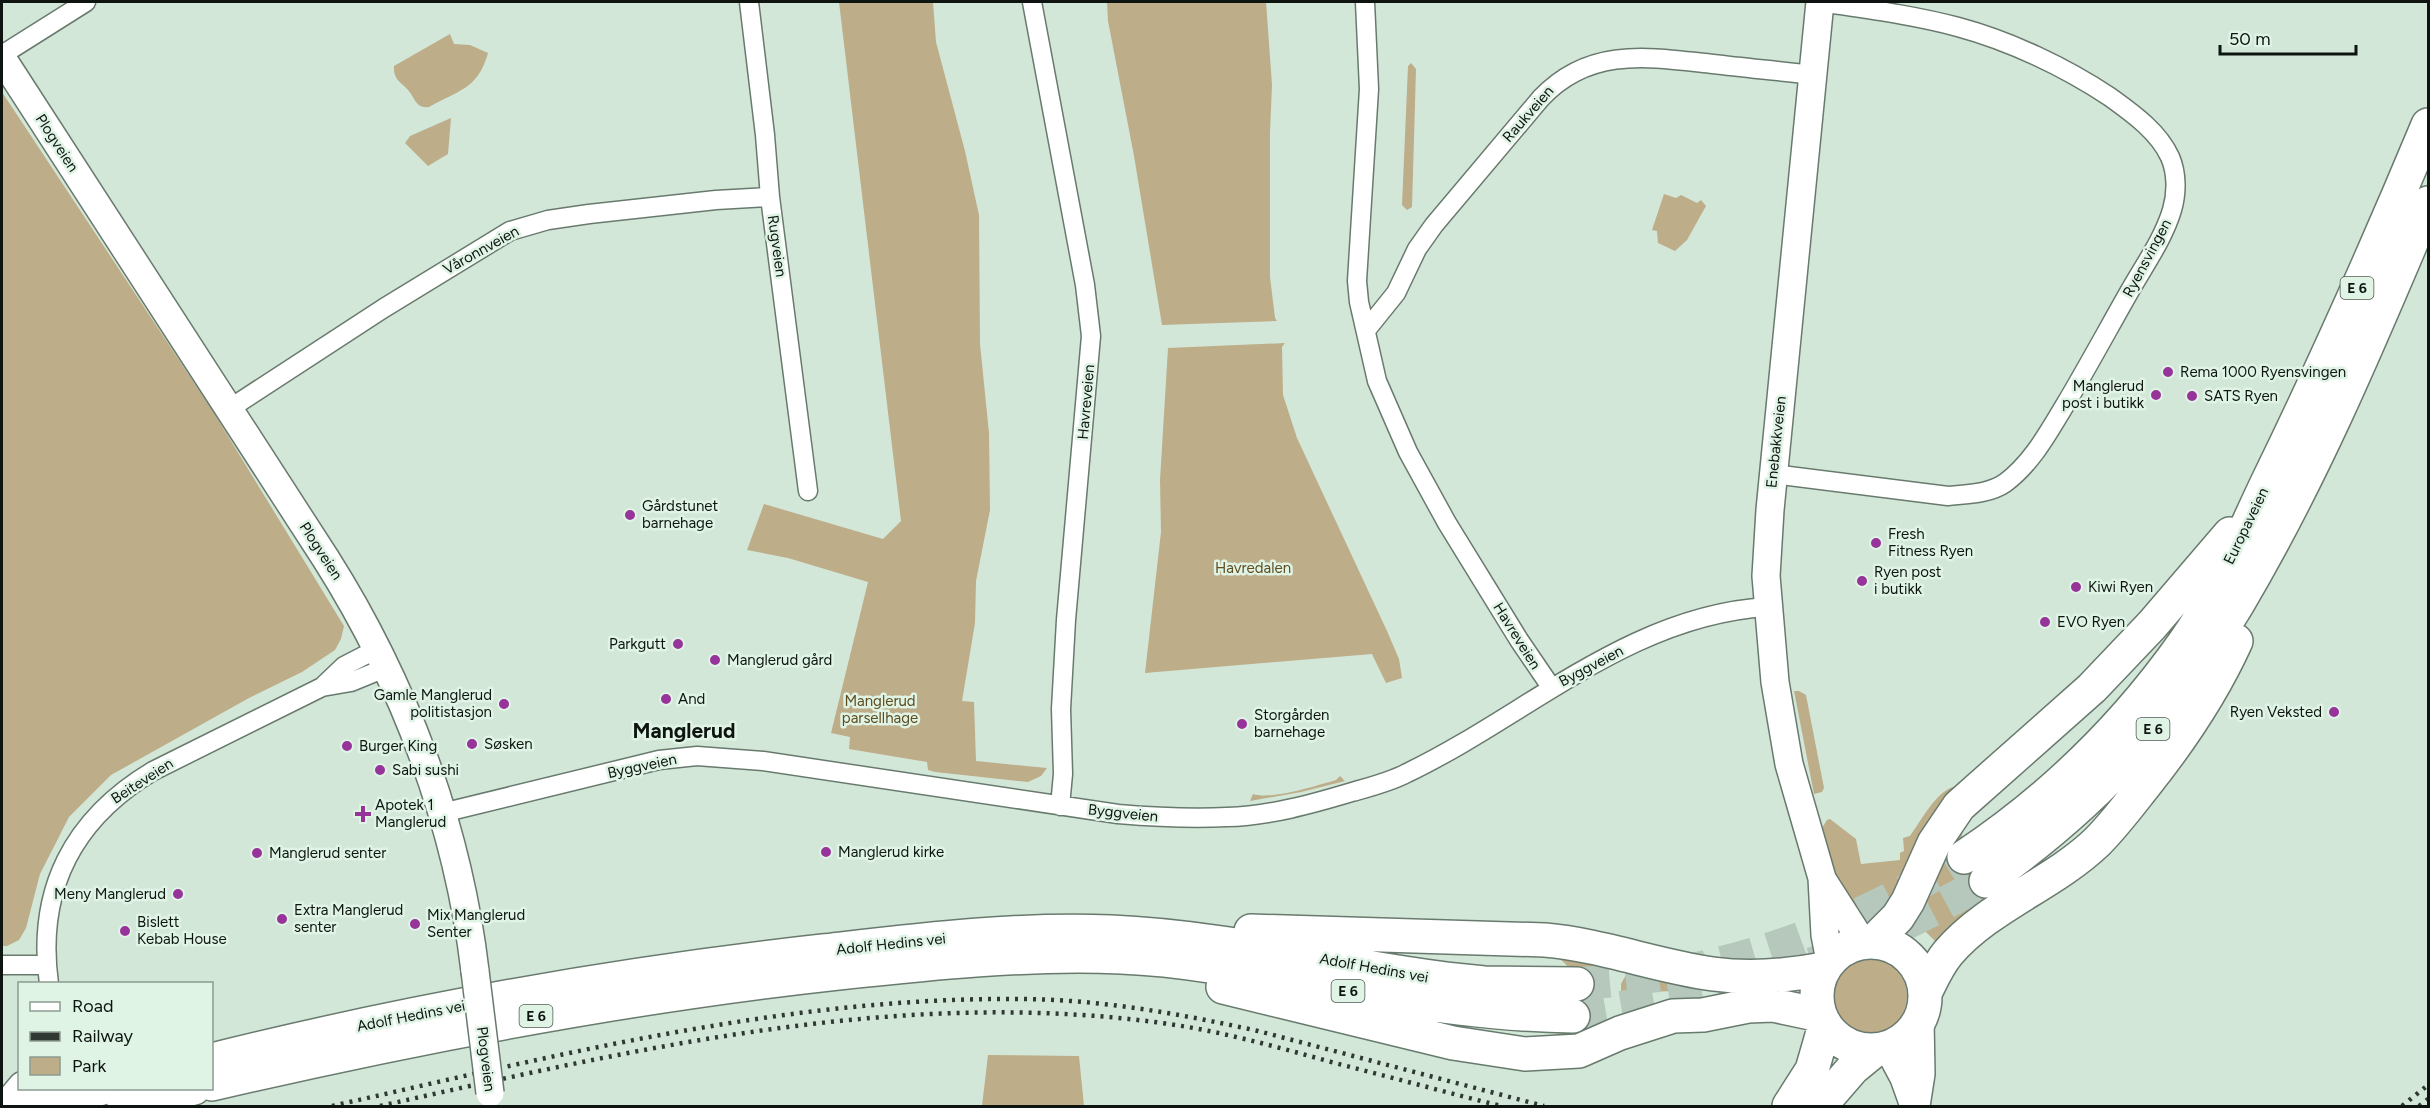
<svg xmlns="http://www.w3.org/2000/svg" width="2430" height="1108" font-family="Figtree,sans-serif">
<rect width="100%" height="100%" fill="#d3e7d9"/>
<path fill="#bdad89" d="M839 2H933L936 42 965 151 979 215 980 344 989 433 990 510 976 581 975 623 962 701 974 702 976 761 1047 768 1041 776 1028 782 935 772 928 770 927 762 849 749 850 737 831 733 868 582 788 558 747 550 764 504 883 539 901 521Z
M1107 2H1266L1272 85 1270 132V277L1275 318 1277 321 1162 325 1134 156 1108 21Z
M450 34 454 44 470 45 488 53C478 89 459 90 429 107 416 109 415 98 408 90 401 82 393 80 394 66Z
M1411 63 1416 69 1412 207 1407 210 1402 205 1408 66Z
M2 92 212 410 344 626 341 639 335 650 302 672 249 698 111 775 69 817 40 874 26 928 19 940 7 946H2Z
M451 118 448 154 428 166 405 143 410 136Z
M1664 194 1676 198 1681 195 1697 203 1701 200 1706 206 1687 240 1675 251 1658 243 1657 231 1652 230Z
M1285 343 1282 347 1283 395 1297 438 1387 631 1399 659 1402 678 1386 683 1372 654 1145 673 1161 532 1160 480 1168 348Z
M1794 691H1799L1806 695 1824 788 1822 792 1814 794Z
M1340 776 1345 781 1301 792 1250 801 1253 794C1272 800 1315 786 1336 780Z
M1953 787 1957 788 1896 897C1851 943 1831 862 1820 831L1827 820 1830 819 1856 839 1861 864 1900 860V853L1904 851 1903 838 1910 836C1921 821 1935 793 1953 787Z
M1965 822C1959 840 1958 866 1977 878 1984 883 1996 885 2004 888L1938 944 1920 926 1912 922 1940 863Z
M1554 955 1601 959C1580 997 1593 998 1591 1035L1550 1038C1588 1020 1589 976 1554 955Z
M1831 996a38 38 0 1 1 76 0a38 38 0 1 1-76 0Z
M1633 972 1692 985 1674 991 1621 993V984L1627 973Z
M988 1055 1079 1056 1084 1106H982Z"/>
<g fill="none" stroke-linecap="round" stroke-linejoin="round">
<path stroke="#b5c8bb" stroke-width="33" stroke-dasharray="33 16" stroke-linecap="butt" d="M1577 984C1607 981 1638 979 1668 974 1773 956 1874 914 1964 857
M1573 1016C1645 1003 1717 993 1787 972 1857 951 1922 916 1986 881"/>
<g stroke="#687a6d" stroke-width="21">
<path id="street" d="M749 2 765 135 770 197 808 491
M1032 2 1085 285 1091 336 1066 620 1061 709 1063 774 1060 806
M1365 2 1369 89 1357 281 1359 302 1377 381 1408 452 1447 523 1519 640 1551 687
M2 55 86 2
M1367 329 1396 293 1417 249 1434 225 1541 98C1590 46 1649 57 1713 64 1746 68 1780 71 1813 75
M229 409 384 308 510 231 548 220 589 214 716 200 770 197
M1773 474 1948 496C1967 494 1989 494 2005 483 2032 463 2048 433 2065 405 2087 368 2107 331 2128 294 2143 267 2163 240 2172 210 2177 193 2177 173 2170 157 2158 131 2132 113 2110 97 2065 67 2010 41 1958 27 1913 15 1866 9 1820 2
M322 687 351 682 385 668
M442 813 659 760 697 756 763 761 1118 814C1154 817 1191 819 1227 817 1269 816 1312 804 1352 792 1370 787 1390 782 1407 773 1526 716 1630 615 1767 607
M2 965H46
M49 984C36 890 73 819 153 771L322 687 344 666 377 649"/>
</g>
<g stroke="#687a6d" stroke-width="30">
<path id="secondary" d="M1820 2 1770 510 1766 576 1775 682 1789 764 1822 878 1825 935 1830 961
M2 58 326 559C404 682 458 826 475 971
M1824 882 1863 943
M1888 1048 1904 1078 1914 1106
M1916 1106 1921 1074 1920 1019"/>
</g>
<g stroke="#687a6d" stroke-width="36">
<path id="highway" d="M1964 857C2051 799 2124 728 2184 643 2219 594 2242 535 2268 481 2325 364 2378 245 2428 125
M1986 881C2048 837 2105 788 2153 729 2185 690 2211 647 2237 605 2313 477 2370 340 2428 203
M1251 931 1545 940C1602 945 1656 966 1713 974 1750 979 1787 976 1824 969
M1817 996a54 54 0 1 1 108 0a54 54 0 1 1-108 0Z
M1873 942 1898 917 1908 901 1934 843 1959 806 2092 688 2152 625 2230 534
M1223 987 1453 1043 1525 1054 1579 1051 1620 1033 1673 1016 1703 1015 1748 1006 1773 1005 1820 1015
M1925 993C1932 979 1938 965 1948 953 1988 906 2052 885 2097 842 2114 825 2129 805 2144 786 2180 741 2212 694 2236 641
M212 1060C413 1010 617 974 823 951 919 940 1015 928 1111 932 1225 937 1335 965 1447 979L1484 983 1577 984
M212 1084C418 1036 627 996 838 973 932 963 1026 953 1121 957 1197 960 1271 977 1347 991 1422 1004 1497 1015 1573 1016
M9 1106 24 1088
M38 1106 102 1088
M124 1106 194 1088
M1789 1106 1812 1070 1825 1025
M1820 1106 1853 1068 1875 1050"/>
</g>
<use href="#street" stroke="#fff" stroke-width="18"/>
<use href="#secondary" stroke="#fff" stroke-width="27"/>
<use href="#highway" stroke="#fff" stroke-width="33"/>
<path stroke="#2f3833" stroke-width="4.5" stroke-dasharray="3 6" stroke-linecap="butt" d="M332 1106C559 1055 790 996 1025 999 1103 1000 1181 1014 1258 1031L1544 1106
M380 1106C636 1049 898 987 1162 1023 1221 1031 1277 1047 1335 1063 1390 1077 1445 1092 1501 1106
M2402 1106 2428 1085
M2419 1106 2428 1099"/>
<g stroke="#687a6d" stroke-width="30" stroke-linecap="butt">
<path id="secondary-bridge" d="M475 971 490 1093"/>
</g>
<use href="#secondary-bridge" stroke="#fff" stroke-width="27"/>
</g>
<g fill="#97349a" stroke="#e0f4e6" stroke-width="2">
<circle cx="2168" cy="372" r="6"/>
<circle cx="2156" cy="395" r="6"/>
<circle cx="2192" cy="396" r="6"/>
<circle cx="630" cy="515" r="6"/>
<circle cx="1876" cy="543" r="6"/>
<circle cx="1862" cy="581" r="6"/>
<circle cx="2076" cy="587" r="6"/>
<circle cx="2045" cy="622" r="6"/>
<circle cx="678" cy="644" r="6"/>
<circle cx="715" cy="660" r="6"/>
<circle cx="666" cy="699" r="6"/>
<circle cx="504" cy="704" r="6"/>
<circle cx="2334" cy="712" r="6"/>
<circle cx="1242" cy="724" r="6"/>
<circle cx="472" cy="744" r="6"/>
<circle cx="347" cy="746" r="6"/>
<circle cx="380" cy="770" r="6"/>
<path d="M360 805h6v6h6v6h-6v6h-6v-6h-6v-6h6z"/>
<circle cx="826" cy="852" r="6"/>
<circle cx="257" cy="853" r="6"/>
<circle cx="178" cy="894" r="6"/>
<circle cx="282" cy="919" r="6"/>
<circle cx="415" cy="924" r="6"/>
<circle cx="125" cy="931" r="6"/>
</g>
<g text-anchor="middle" stroke-width="5" stroke-linejoin="round" paint-order="stroke">
<g fill="#e0f4e6" stroke="#4d5851" stroke-width="1.5">
<rect x="2340.5" y="277" width="33" height="22" rx="4.5"/>
<rect x="2136.5" y="718" width="33" height="22" rx="4.5"/>
<rect x="1331.5" y="980" width="33" height="22" rx="4.5"/>
<rect x="519.5" y="1005" width="33" height="22" rx="4.5"/>
</g>
<g font-size="14" font-weight="bold" fill="#0e1511">
<text x="2357" y="293">E 6</text>
<text x="2153" y="734">E 6</text>
<text x="1348" y="996">E 6</text>
<text x="536" y="1021">E 6</text>
</g>
<g font-size="15" fill="#0e1511" stroke="#e0f4e6">
<text transform="translate(1528 114) rotate(-49)" y="5">Raukveien</text>
<text transform="translate(57 143) rotate(57)" y="5">Plogveien</text>
<text transform="translate(777 246) rotate(82)" y="5">Rugveien</text>
<text transform="translate(481 250) rotate(-29)" y="5">Våronnveien</text>
<text transform="translate(2147 258) rotate(-62)" y="5">Ryensvingen</text>
<text transform="translate(1086 402) rotate(-85)" y="5">Havreveien</text>
<text transform="translate(1776 442) rotate(-84)" y="5">Enebakkveien</text>
<text transform="translate(2246 526) rotate(-64)" y="5">Europaveien</text>
<text transform="translate(321 551) rotate(57)" y="5">Plogveien</text>
<text transform="translate(1517 636) rotate(58)" y="5">Havreveien</text>
<text transform="translate(1591 666) rotate(-28)" y="5">Byggveien</text>
<text transform="translate(642 766) rotate(-12)" y="5">Byggveien</text>
<text transform="translate(142 781) rotate(-33)" y="5">Beiteveien</text>
<text transform="translate(1123 813) rotate(6)" y="5">Byggveien</text>
<text transform="translate(891 944) rotate(-6)" y="5">Adolf Hedins vei</text>
<text transform="translate(1374 968) rotate(10)" y="5">Adolf Hedins vei</text>
<text transform="translate(411 1016) rotate(-11)" y="5">Adolf Hedins vei</text>
<text transform="translate(486 1059) rotate(83)" y="5">Plogveien</text>
</g>
<g font-size="15" fill="#0e1511" stroke="#e0f4e6" text-anchor="start">
<text x="2180" y="377">Rema 1000 Ryensvingen</text>
<text x="2144" y="391" text-anchor="end">Manglerud<tspan x="2144" dy="17">post i butikk</tspan></text>
<text x="2204" y="401">SATS Ryen</text>
<text x="642" y="511">Gårdstunet<tspan x="642" dy="17">barnehage</tspan></text>
<text x="1888" y="539">Fresh<tspan x="1888" dy="17">Fitness Ryen</tspan></text>
<text x="1874" y="577">Ryen post<tspan x="1874" dy="17">i butikk</tspan></text>
<text x="2088" y="592">Kiwi Ryen</text>
<text x="2057" y="627">EVO Ryen</text>
<text x="666" y="649" text-anchor="end">Parkgutt</text>
<text x="727" y="665">Manglerud gård</text>
<text x="492" y="700" text-anchor="end">Gamle Manglerud<tspan x="492" dy="17">politistasjon</tspan></text>
<text x="678" y="704">And</text>
<text x="2322" y="717" text-anchor="end">Ryen Veksted</text>
<text x="1254" y="720">Storgården<tspan x="1254" dy="17">barnehage</tspan></text>
<text x="484" y="749">Søsken</text>
<text x="359" y="751">Burger King</text>
<text x="392" y="775">Sabi sushi</text>
<text x="375" y="810">Apotek 1<tspan x="375" dy="17">Manglerud</tspan></text>
<text x="838" y="857">Manglerud kirke</text>
<text x="269" y="858">Manglerud senter</text>
<text x="166" y="899" text-anchor="end">Meny Manglerud</text>
<text x="294" y="915">Extra Manglerud<tspan x="294" dy="17">senter</tspan></text>
<text x="427" y="920">Mix Manglerud<tspan x="427" dy="17">Senter</tspan></text>
<text x="137" y="927">Bislett<tspan x="137" dy="17">Kebab House</tspan></text>
</g>
<g font-size="15" fill="#5e4c1f" stroke="#e0f4e6">
<text x="1253" y="573">Havredalen</text>
<text x="880" y="706">Manglerud<tspan x="880" dy="17">parsellhage</tspan></text>
</g>
<g font-size="21" font-weight="bold" fill="#0e1511" stroke="#e0f4e6">
<text x="684" y="738">Manglerud</text>
</g>
</g>
<rect width="2430" height="1108" fill="none" stroke="#0e1511" stroke-width="6"/>
<rect x="18" y="982" width="195" height="108" fill="#e0f4e6" stroke="#8c9b91" stroke-width="1.5"/>
<rect x="30" y="1002" width="30" height="9" fill="#ffffff" stroke="#8c9b91" stroke-width="1.5"/>
<text x="72" y="1012" font-size="18" fill="#0e1511">Road</text>
<rect x="30" y="1032" width="30" height="9" fill="#2f3833" stroke="#8c9b91" stroke-width="1.5"/>
<text x="72" y="1042" font-size="18" fill="#0e1511">Railway</text>
<rect x="30" y="1057" width="30" height="18" fill="#bdad89" stroke="#8c9b91" stroke-width="1.5"/>
<text x="72" y="1072" font-size="18" fill="#0e1511">Park</text>
<path d="M2220 45v9h136v-9" fill="none" stroke="#0e1511" stroke-width="3"/>
<text x="2229" y="45" font-size="18" fill="#0e1511" stroke="#e0f4e6" stroke-width="4.5" paint-order="stroke">50 m</text>
</svg>
